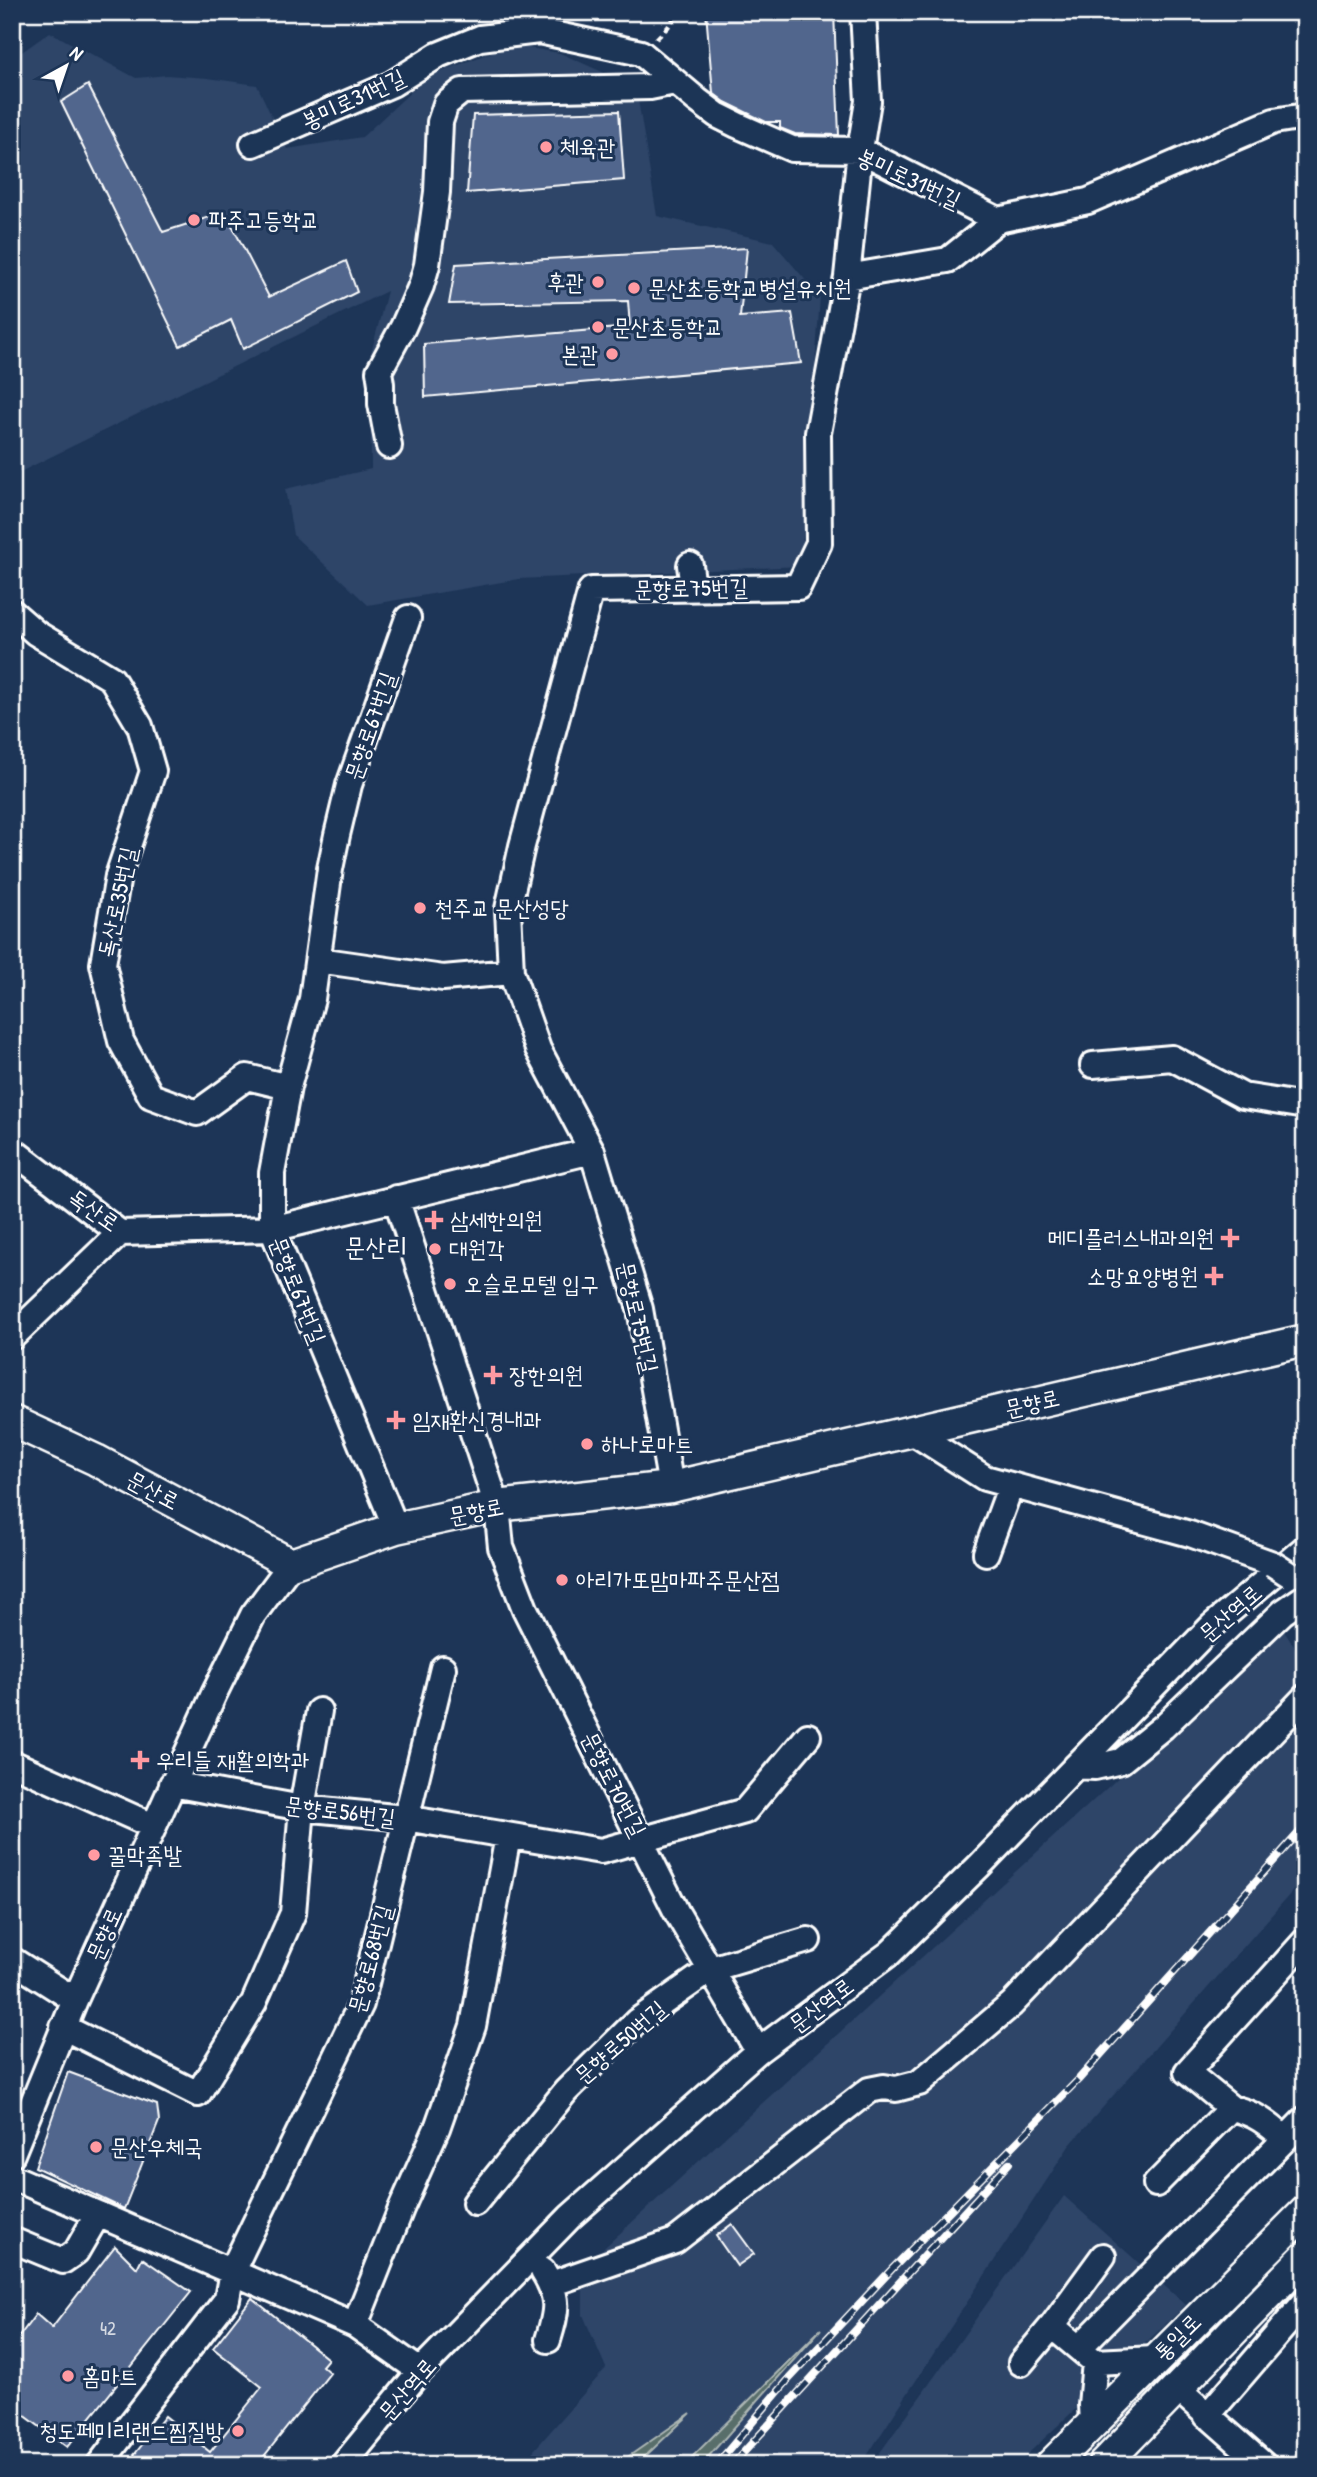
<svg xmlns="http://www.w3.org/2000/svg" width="1317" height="2477" font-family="'Patrick Hand','Poor Story',sans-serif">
<rect width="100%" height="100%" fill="#1d3557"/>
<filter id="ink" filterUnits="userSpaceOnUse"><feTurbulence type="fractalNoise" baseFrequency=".0143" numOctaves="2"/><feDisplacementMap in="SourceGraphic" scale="14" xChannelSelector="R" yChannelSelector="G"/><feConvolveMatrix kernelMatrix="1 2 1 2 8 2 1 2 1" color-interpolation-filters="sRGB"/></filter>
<g filter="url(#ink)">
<path fill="#2d4467" d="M50 32 136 78 167 75 208 78 257 85 287 149 362 137 427 77 510 45 560 53 636 87 657 216 773 242 820 297 801 566 519 579 368 605 293 535 285 489 371 469 370 357 387 291 12 476V59Z
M1282 1628 1305 1663V1877L1069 2146 861 2465H521L606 2368 583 2315V2267Z
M1064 2196 1186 2305 1016 2465H871Z"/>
<path fill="#586e6a" stroke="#acb6b4" stroke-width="2" d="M821 2329 701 2465H684Z
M691 2413 636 2465H616L622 2461Z"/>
<path fill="#51668d" stroke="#fff" stroke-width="2" d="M706 12H834L839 135 795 134 780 128V122H766L725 102 713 93Z
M88 85 163 232 225 212 269 297 346 261 357 292 243 349 231 320 180 346 61 102Z
M619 111 624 180 467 193 473 115Z
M747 248 740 317 792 313 801 363 425 397 424 344 630 327 628 301 449 304 456 264Z
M68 2072 157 2105 159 2121 124 2209 35 2167Z
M732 2224 754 2254 737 2266 716 2236Z
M115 2246 137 2268 142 2258 191 2292 67 2447 12 2406V2346L36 2314 52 2328Z
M252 2298 328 2359 322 2366 330 2373 257 2465H146L134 2455 165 2416 210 2452 262 2387 213 2348Z"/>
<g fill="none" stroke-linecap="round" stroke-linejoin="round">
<g stroke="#fff" stroke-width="30">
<path id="minor" d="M253 144 392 84 438 55 480 38 539 31 641 53 697 100 717 115 737 125 792 149 860 150 998 220 1088 201 1274 121 1305 116
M847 277 948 260 998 220
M389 446 381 404V384L379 371 403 327 421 286 427 265 437 192 440 122 446 104 462 91 650 87 675 82
M690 565 693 588
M12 612 36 633 112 679 140 726 153 771 118 876 103 964 121 1041 151 1096 197 1113 247 1077 288 1087
M318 960 443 978 511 972
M1093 1065 1172 1058 1243 1096 1305 1106
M12 1150 120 1233 272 1229 592 1151
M396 1198 497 1506 501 1547 525 1609 677 1913 758 2051
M12 1337 120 1233
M911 1431 985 1478 1190 1534 1273 1564
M671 1487 640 1309 592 1151 538 1049 511 972 508 909 522 846 591 590 798 587 819 543 818 433 847 277 860 150 868 101 863 12
M396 1528 272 1229V1173L288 1087 312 999 330 869 337 835 349 785 408 618
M986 1553 1011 1485
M12 1763 153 1826
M1076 1766 1095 1767 1121 1761 1163 1727 1283 1612 1305 1597
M172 1784 302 1808 405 1818 601 1851 745 1811 808 1736
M12 1960 75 2000
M63 2027 198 2094 254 2002 293 1913 302 1808 319 1711
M1231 2108C1253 2112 1268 2123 1285 2139
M12 2154 75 2000 214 1694 253 1615 291 1564
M12 2177 355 2325 420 2371
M1156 2184 1231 2108 1187 2072 1305 1941
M475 2203 566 2091 637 2021 711 1969 808 1940
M12 2240 63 2261 76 2252 98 2214
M1103 2256 1052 2326 1095 2362 1155 2359
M543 2271C560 2298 557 2311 548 2340
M551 2284 675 2241 869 2090 884 2087 896 2089 919 2083 1012 2004 1305 1697
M355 2325 401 2209 437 2128 473 2026 508 1836
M1080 2347 1305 2119
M1021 2363 1052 2326
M1178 2389 1264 2465
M1207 2416 1305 2302
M1092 2423 1091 2405 1095 2362
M99 2465 227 2299 232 2271 361 2004 443 1668
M343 2465 420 2371 570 2217 758 2051 890 1953 979 1866 1212 1626 1305 1548"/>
</g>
<g stroke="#fff" stroke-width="35">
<path id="major" d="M12 1421 96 1460 291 1564 396 1528 497 1506 671 1487 1305 1340
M1051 2465 1305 2212
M1103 2465 1305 2257"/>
</g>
<path stroke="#fff" stroke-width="4.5" stroke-dasharray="7 5" stroke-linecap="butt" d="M656 39 668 27 678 12"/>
<use href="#minor" stroke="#1d3557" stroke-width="24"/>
<use href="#major" stroke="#1d3557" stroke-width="30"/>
<g stroke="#fff" stroke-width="8">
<path id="rail" d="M716 2465 789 2379 893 2268 1078 2080 1305 1826
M732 2465 1009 2163"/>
</g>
<use href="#rail" stroke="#1d3557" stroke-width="5" stroke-dasharray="16" stroke-linecap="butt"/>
<g stroke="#fff" stroke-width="30" stroke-linecap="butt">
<path id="minor-bridge" d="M1273 1564 1290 1575"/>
</g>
<use href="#minor-bridge" stroke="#1d3557" stroke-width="24"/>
</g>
</g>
<g fill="#ff9aa2" stroke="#1d3557" stroke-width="2.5">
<circle cx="546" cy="147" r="7"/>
<circle cx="194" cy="220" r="7"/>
<circle cx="598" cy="282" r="7"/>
<circle cx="634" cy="288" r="7"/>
<circle cx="598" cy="327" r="7"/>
<circle cx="612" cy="354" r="7"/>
<circle cx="420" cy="908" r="7"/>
<path d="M430.5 1209.5h7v7h7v7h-7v7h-7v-7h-7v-7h7z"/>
<path d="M1226.5 1227.5h7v7h7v7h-7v7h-7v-7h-7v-7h7z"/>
<circle cx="435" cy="1249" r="7"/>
<path d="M1210.5 1265.5h7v7h7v7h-7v7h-7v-7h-7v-7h7z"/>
<circle cx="450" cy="1284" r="7"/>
<path d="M489.5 1364.5h7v7h7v7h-7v7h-7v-7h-7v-7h7z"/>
<path d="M392.5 1409.5h7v7h7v7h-7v7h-7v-7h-7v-7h7z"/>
<circle cx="587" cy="1444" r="7"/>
<circle cx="562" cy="1580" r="7"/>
<path d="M136.5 1749.5h7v7h7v7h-7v7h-7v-7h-7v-7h7z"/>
<circle cx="94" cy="1855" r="7"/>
<circle cx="96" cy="2147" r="7"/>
<circle cx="68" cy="2376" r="7"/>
<circle cx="238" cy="2431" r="7"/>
</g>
<g text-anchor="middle" stroke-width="6" stroke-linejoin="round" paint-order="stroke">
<g font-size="19" fill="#d4d9e2">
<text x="108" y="2335">42</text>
</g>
<g font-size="23" fill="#fff" stroke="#1d3557">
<text transform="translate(353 99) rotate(-25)" y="8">봉미로31번길</text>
<text transform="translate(909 178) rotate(25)" y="8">봉미로31번길</text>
<text transform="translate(691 588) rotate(-1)" y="8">문향로75번길</text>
<text transform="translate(370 726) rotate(-71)" y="8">문향로67번길</text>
<text transform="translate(117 902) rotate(-78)" y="8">독산로35번길</text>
<text transform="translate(94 1210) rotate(35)" y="8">독산로</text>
<text transform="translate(298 1290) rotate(68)" y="8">문향로67번길</text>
<text transform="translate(638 1317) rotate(77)" y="8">문향로75번길</text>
<text transform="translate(1032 1403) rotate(-13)" y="8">문향로</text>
<text transform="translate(153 1490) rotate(28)" y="8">문산로</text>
<text transform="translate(476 1511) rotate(-11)" y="8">문향로</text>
<text transform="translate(1230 1613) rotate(-41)" y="8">문산역로</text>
<text transform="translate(614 1784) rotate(63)" y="8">문향로70번길</text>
<text transform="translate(340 1811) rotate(7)" y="8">문향로56번길</text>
<text transform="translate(104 1934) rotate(-66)" y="8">문향로</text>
<text transform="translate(370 1959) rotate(-75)" y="8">문향로68번길</text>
<text transform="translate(821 2005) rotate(-37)" y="8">문산역로</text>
<text transform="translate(620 2042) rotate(-41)" y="8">문향로50번길</text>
<text transform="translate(1177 2337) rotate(-45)" y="8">통일로</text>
<text transform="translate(407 2389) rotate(-49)" y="8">문산역로</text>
</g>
<g font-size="23" fill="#fff" stroke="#1d3557" text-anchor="start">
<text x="560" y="155">체육관</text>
<text x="208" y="228">파주고등학교</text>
<text x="584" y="290" text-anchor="end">후관</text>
<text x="648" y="296">문산초등학교병설유치원</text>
<text x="612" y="335">문산초등학교</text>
<text x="598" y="362" text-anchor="end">본관</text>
<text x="434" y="916">천주교 문산성당</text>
<text x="450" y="1228">삼세한의원</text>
<text x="1214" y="1246" text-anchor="end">메디플러스내과의원</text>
<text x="449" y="1257">대원각</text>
<text x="1198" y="1284" text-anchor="end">소망요양병원</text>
<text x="464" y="1292">오슬로모텔 입구</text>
<text x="509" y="1383">장한의원</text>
<text x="412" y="1428">임재환신경내과</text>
<text x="601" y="1452">하나로마트</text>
<text x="576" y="1588">아리가또맘마파주문산점</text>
<text x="156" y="1768">우리들 재활의학과</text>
<text x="108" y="1863">꿀막족발</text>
<text x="110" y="2155">문산우체국</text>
<text x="82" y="2384">홈마트</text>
<text x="224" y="2439" text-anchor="end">청도페미리랜드찜질방</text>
</g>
<g font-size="26" fill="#fff" stroke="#1d3557">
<text x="376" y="1256">문산리</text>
</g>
</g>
<rect width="1317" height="2477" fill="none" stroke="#1d3557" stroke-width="42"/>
<rect x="21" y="21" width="1275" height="2435" fill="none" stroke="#fff" stroke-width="2.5" filter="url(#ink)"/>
<g transform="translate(66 66) rotate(40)" stroke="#1d3557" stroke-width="5" paint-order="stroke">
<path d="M0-5L12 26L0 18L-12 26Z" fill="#ffffff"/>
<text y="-10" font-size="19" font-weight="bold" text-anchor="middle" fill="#ffffff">N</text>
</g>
</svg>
